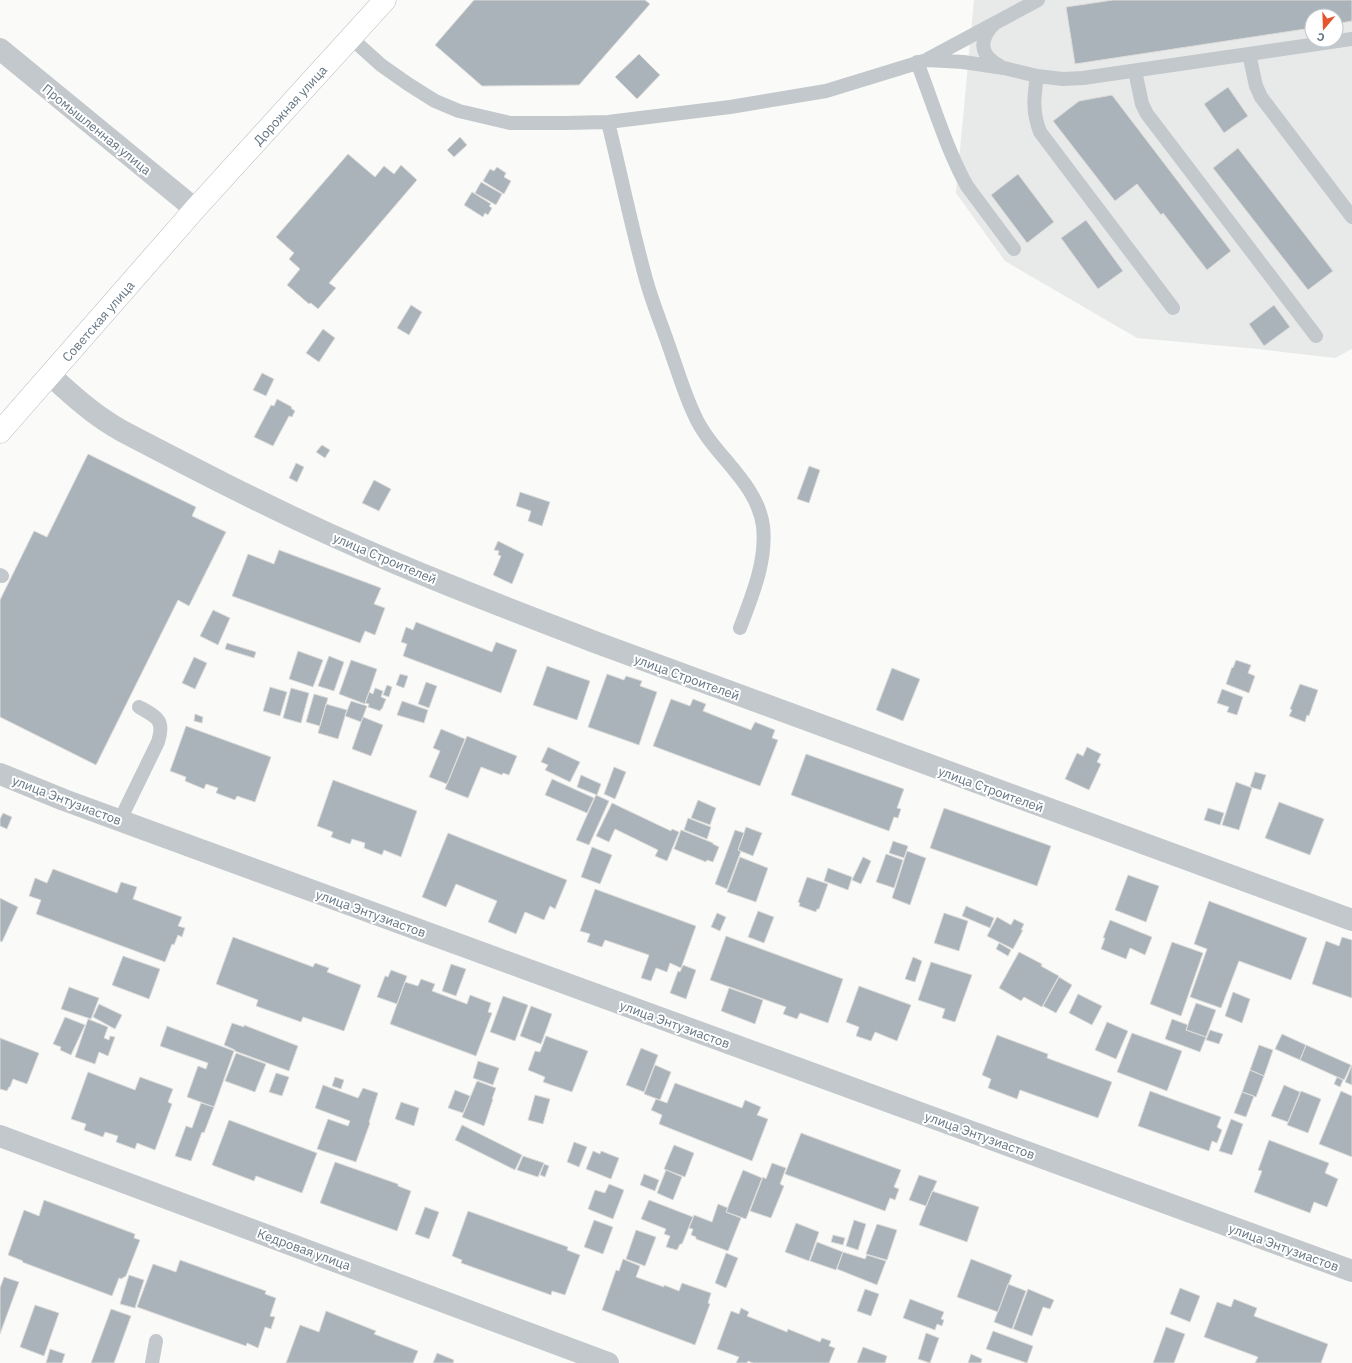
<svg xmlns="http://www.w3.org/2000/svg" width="1352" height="1363" font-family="'IBM Plex Sans',sans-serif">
<rect width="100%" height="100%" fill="#fafaf8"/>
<path fill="#e8e9e9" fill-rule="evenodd" d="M974 0H1352V349L1335 358 1258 349 1137 338 1005 261 956 193ZM1312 16H1336V40H1312Z"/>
<path fill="#aab3b9" stroke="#dcdcda" d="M474 0H645L650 4 579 85 482 86 435 45Z
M1113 0H1352V21L1336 24V16H1312V28L1075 64 1066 7Z
M639 54 660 75 637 99 615 77Z
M1228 87 1248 116 1224 133 1204 104Z
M1112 95 1231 251 1207 270 1163 213 1161 215 1137 184 1115 201 1053 121 1079 101Z
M460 137 467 145 454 157 447 150Z
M1238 148 1333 271 1308 290 1213 168Z
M348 154 375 177 384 166 394 174 401 165 417 180 329 283 336 288 318 309 311 303 309 304 287 285 300 269 289 259 294 253 276 237Z
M497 167 506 173 504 177 511 181 504 194 483 181 490 169 494 171Z
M1018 174 1054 222 1027 243 991 195Z
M481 182 502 194 496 205 475 193Z
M472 192 491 204 489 206 492 208 488 215 485 213 483 217 464 205Z
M1086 220 1123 271 1098 289 1061 238Z
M411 305 422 312 409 335 397 328Z
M1274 305 1290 327 1264 346 1249 324Z
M323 329 335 338 319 362 306 353Z
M262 373 274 379 266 396 253 390Z
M277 399 292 407 291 408 295 411 292 417 289 416 273 446 254 437 271 405 274 406Z
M322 445 330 450 325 458 316 452Z
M88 454 196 507 192 516 226 532 189 606 178 600 96 765 0 717V600L34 531 47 537Z
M296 463 304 467 297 482 289 478Z
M809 466 820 470 809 503 797 499Z
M374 480 391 489 379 511 362 503Z
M520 492 550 502 542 526 528 521 531 511 516 506Z
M498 541 524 554 512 584 493 575 501 556 498 555 499 551 494 550Z
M279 550 381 588 374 604 385 608 375 635 365 631 360 643 232 596 248 554 274 564Z
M213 610 230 618 218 645 200 636Z
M416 622 492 652 496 642 517 650 501 693 403 656 407 644 401 642 406 627 413 630Z
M227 643 256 652 254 658 225 649Z
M298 651 323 660 313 687 289 679Z
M329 656 344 662 334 691 318 686Z
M194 657 207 663 195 689 182 683Z
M351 660 377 669 365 704 339 694Z
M1236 660 1251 665 1248 673 1255 676 1249 693 1226 684 1232 667 1233 668Z
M547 666 590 681 577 720 533 705Z
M892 668 920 679 903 721 876 710Z
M400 674 408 676 404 688 396 685Z
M607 674 624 680 626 676 642 681 640 686 657 692 639 745 588 727Z
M426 682 437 686 429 708 418 704Z
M1300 684 1318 690 1309 716 1307 715 1305 722 1289 716 1292 710 1290 709Z
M387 685 392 687 389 697 383 695Z
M270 687 287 692 280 716 263 711Z
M291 688 309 693 301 723 283 718Z
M375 688 383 691 381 697 386 699 382 709H381L380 711 368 707 369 704 365 703 369 692 373 694Z
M1222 689 1243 697 1237 715 1227 712 1229 707 1217 703Z
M314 694 328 698 320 726 306 722Z
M671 699 690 706 693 699 706 704 703 711 751 730 755 722 775 730 772 738 778 740 760 786 653 746Z
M351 701 367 706 361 722 345 716Z
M402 701 428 710 424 723 397 715Z
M326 704 347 710 338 739 318 733Z
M195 714 203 717 202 723 194 721Z
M363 717 383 725 371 756 352 749Z
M186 726 271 757 255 802 237 796 235 800 216 793 218 788 206 784 204 789 185 781 186 777 170 771Z
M441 729 465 739 447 784 429 777 440 751 433 748Z
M467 736 517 756 509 775 503 773 502 775 481 767 468 798 445 789Z
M548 747 580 762 570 782 545 770 548 765 541 762Z
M1087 747 1101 754 1097 762 1101 764 1089 790 1065 779 1077 753 1083 756Z
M806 754 904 789 897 808 901 809 898 818 894 817 889 831 791 795Z
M614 767 626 772 615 799 604 794Z
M1255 772 1266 775 1261 790 1250 787Z
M581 775 601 784 597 795 577 787Z
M552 779 594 798 587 813 545 795Z
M333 780 417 811 401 857 384 850 382 855 364 848 365 843 352 839 350 844 331 837 333 832 317 826Z
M1236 782 1252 788 1239 830 1222 825Z
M596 795 609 801 589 845 576 840Z
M698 800 716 808 710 825 691 818Z
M1279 802 1324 819 1310 855 1265 838Z
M612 803 671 831 672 829 679 832 667 861 655 856 658 850 615 829 609 842 596 836Z
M944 808 1051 846 1037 886 930 848Z
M1208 808 1224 813 1220 825 1204 820Z
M3 813 12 817 7 829 0 826V819Z
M688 818 711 827 707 839 684 830Z
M746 827 762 833 753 856 738 850Z
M681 830 713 843V844L719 847 713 862 707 860 706 862 674 849Z
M735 830 744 833 738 850 741 851 727 889 715 884Z
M448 833 567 880 555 909 550 906 544 920 525 912 516 934 488 922 497 901 456 884 446 907 422 897Z
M893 841 908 846 904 858 889 853Z
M592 847 612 855 600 884 581 877Z
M907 851 926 858 910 905 892 898Z
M886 854 903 860 894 888 876 882Z
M740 857 768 868 756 902 727 892Z
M863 857 871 861 861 884 852 880Z
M828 868 852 877 848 890 824 881Z
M53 869 117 893 121 882 137 887 133 899 182 917 178 926 185 928 182 937 178 935 174 945 172 944 165 962 36 914 41 900 29 896 35 878 47 883Z
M1128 875 1159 886 1146 922 1115 910Z
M807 877 828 884 819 909H817L816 912 799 906 800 903 798 902Z
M595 889 696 926 681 968 670 963 667 972 656 968 651 981 641 978 649 955 605 940 602 947 587 942 590 934 580 931Z
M0 898 18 907 2 942 0 941Z
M1209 901 1307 938 1291 980 1239 961 1221 1008 1190 997 1207 949 1194 944Z
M966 906 994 918 990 928 962 916Z
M758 911 774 917 764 943 748 937Z
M717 913 726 917 720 931 711 927Z
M944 913 968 921 959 951 934 943Z
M997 917 1011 925 1014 919 1024 924 1021 930H1023L1013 949 987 936Z
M1110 920 1152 937 1145 955 1130 948 1126 959 1101 949 1105 938H1103Z
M726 936 843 979 828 1023 800 1013 797 1019 783 1014 786 1007 710 980Z
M233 937 313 967 315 963 329 968 327 972 361 985 344 1031 303 1017 301 1022 256 1006 258 1000 216 984Z
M1342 937 1352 940V998L1312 984 1326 941 1339 946Z
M1172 942 1203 953 1181 1016 1150 1004Z
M999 943 1011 950 1008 956 996 949Z
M1019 952 1042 964 1041 966 1059 976 1042 1007 1024 997 1021 1001 999 988Z
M123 956 160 969 149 999 112 985Z
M913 957 922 961 915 982 905 979Z
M931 962 972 975 955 1022 942 1018 945 1009 918 1000Z
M451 964 466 969 456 996 442 991Z
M683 965 696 970 686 999 670 993 678 971 680 972Z
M391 970 407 976 397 1004 377 997 385 976 388 977Z
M1059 977 1072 985 1056 1013 1043 1006Z
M421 979 435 984 432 991 467 1004 470 995 491 1003 488 1012 492 1013 476 1056 390 1024 405 982 418 986Z
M859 986 911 1005 897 1041 875 1032 871 1041 856 1036 859 1027 846 1022Z
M69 987 99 998 91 1019 61 1009Z
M729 988 763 1000 755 1024 721 1011Z
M1233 992 1250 999 1242 1023 1225 1016Z
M1078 994 1102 1006 1092 1025 1069 1013Z
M503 996 528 1005 515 1041 490 1032Z
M1196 1003 1216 1010 1206 1037 1186 1030Z
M99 1004 122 1015 115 1029 93 1017Z
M531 1006 552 1014 541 1044 520 1036Z
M65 1017 85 1025 71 1055 60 1050 61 1047 53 1044Z
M88 1019 108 1027 104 1038 109 1040 110 1036 115 1037 108 1056 99 1052 95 1064 75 1057Z
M1172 1019 1188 1025 1186 1030 1206 1037 1200 1052 1165 1039Z
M1107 1022 1128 1031 1116 1059 1095 1050Z
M232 1023 244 1027V1025L298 1046 289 1071 235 1051V1050L224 1045Z
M167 1026 234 1051 214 1107 187 1097 198 1066 206 1069 208 1063 160 1046Z
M1210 1030 1223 1034 1219 1044 1206 1040Z
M1132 1033 1182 1051 1167 1091 1117 1072Z
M1282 1034 1306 1045 1300 1060 1275 1049Z
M997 1035 1048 1054 1047 1058 1112 1082 1098 1118 1020 1090 1017 1099 988 1088 991 1079 982 1075Z
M546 1036 588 1051 572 1092 543 1082 545 1077 528 1070 535 1051 540 1052Z
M0 1038 39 1053 27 1084 13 1079 10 1087H9L7 1091 0 1089Z
M1259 1045 1273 1050 1264 1076 1250 1070Z
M1306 1045 1351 1065 1344 1080 1300 1060Z
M641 1048 658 1055 644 1092 626 1085Z
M236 1053 266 1064 255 1092 225 1081Z
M478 1061 499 1068 493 1085 473 1078Z
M655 1065 671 1072 660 1100 644 1094Z
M1352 1065V1085L1345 1082Z
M1250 1070 1264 1076 1256 1097 1242 1092Z
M88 1072 135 1090 140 1077 173 1089 168 1102 172 1104 155 1150 137 1143 135 1149 116 1142 118 1136 105 1132 103 1137 84 1130 86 1124 71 1119Z
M276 1073 289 1077 282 1096 269 1092Z
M335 1077 344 1080 341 1089 332 1086Z
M1337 1077 1343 1080 1340 1087 1334 1084Z
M477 1081 496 1088 492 1099H493L484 1126 462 1117Z
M675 1083 742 1108 745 1100 761 1107 757 1115 768 1119 752 1161 659 1124 662 1115 651 1110 656 1099 667 1103Z
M323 1085 358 1098 363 1088 378 1093 369 1122 370 1123 356 1162 317 1149 328 1119 348 1126 350 1121 315 1108Z
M1284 1085 1300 1092 1288 1122 1271 1116Z
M455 1090 470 1096 463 1113 448 1108Z
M1150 1091 1221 1117 1217 1127 1222 1130 1217 1143 1212 1141 1209 1151 1138 1126Z
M1301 1091 1321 1099 1308 1133 1287 1125Z
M1341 1091 1352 1096V1157L1319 1144Z
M1242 1092 1254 1096 1246 1117 1234 1113Z
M535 1095 550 1099 543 1124 528 1120Z
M401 1102 419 1108 414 1126 395 1119Z
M201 1103 214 1107 204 1133 202 1132 191 1161 175 1156 186 1126 192 1128Z
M1231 1119 1243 1124 1232 1155 1219 1151Z
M229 1120 317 1153 302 1193 256 1176 254 1181 212 1165Z
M462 1125 522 1155 515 1170 455 1140Z
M801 1133 901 1170 894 1187 899 1189 895 1200 890 1198 885 1211 785 1174Z
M1269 1140 1329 1163 1325 1173 1338 1179 1327 1207 1314 1202 1310 1213 1254 1192 1262 1171 1258 1170Z
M574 1142 587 1147 579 1167 567 1162Z
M674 1145 694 1153 685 1177 664 1169Z
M593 1151 600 1154 601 1151 619 1158 611 1179 586 1169Z
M523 1156 544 1163 538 1177 517 1170Z
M335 1162 398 1184V1186L411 1191 397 1231 320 1203Z
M772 1163 786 1168 780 1184 784 1186 771 1218 750 1211 763 1177 766 1179Z
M544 1164 549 1166 545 1177 540 1175Z
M666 1170 682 1177 673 1200 657 1193Z
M743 1170 762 1178 746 1219 726 1212Z
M644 1174 659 1180 655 1191 640 1185Z
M919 1175 937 1181 926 1206 909 1200Z
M609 1184 624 1190 613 1219 588 1209 595 1190 605 1193Z
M932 1191 979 1207 967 1242 919 1225Z
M44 1200 135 1234 134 1238 140 1240 126 1276 121 1279 119 1278 112 1296 22 1262 23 1261 8 1255 24 1210 39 1216Z
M649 1200 693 1217 682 1244H680L677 1250 666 1247 670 1236 664 1234 666 1229 641 1219Z
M718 1204 728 1208 726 1212 741 1218 728 1251 696 1239V1237L691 1235 693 1229 689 1228 694 1215 712 1222Z
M425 1207 439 1212 429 1239 415 1234Z
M468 1211 568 1247 567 1250 580 1255 565 1295 552 1291 551 1295 461 1263 462 1260 452 1256Z
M594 1220 613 1227 603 1254 584 1247Z
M854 1220 866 1224 858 1250 846 1246Z
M796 1223 819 1232 809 1261 785 1252Z
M877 1224 897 1230 887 1260 866 1254Z
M636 1230 656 1237 645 1266 626 1259Z
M833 1235 845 1238 843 1245 831 1242Z
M817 1242 843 1252 836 1270 810 1261Z
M843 1252 865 1259 867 1255 886 1261 877 1285 837 1269Z
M726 1253 738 1258 726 1288 715 1283Z
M623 1259 640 1266 636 1277 664 1287V1285L679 1291 682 1283 711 1293 708 1303 710 1304 695 1345 602 1310 616 1270 619 1271Z
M971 1259 1012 1275 998 1312 957 1297Z
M180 1260 266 1291 265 1294 276 1298 270 1316 275 1317 271 1329 265 1327 258 1348 247 1343 246 1346 137 1307 153 1264 176 1272Z
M129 1275 144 1280 135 1308 120 1304Z
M4 1277 19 1282 0 1334V1288Z
M1008 1284 1026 1291 1012 1329 994 1322Z
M1180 1288 1200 1296 1190 1322 1170 1314Z
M865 1289 879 1294 871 1316 857 1311Z
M1028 1289 1054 1300 1050 1309 1043 1307 1032 1336 1013 1329Z
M910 1299 944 1312 941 1319 944 1320 942 1326 937 1324 935 1330 903 1318Z
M1234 1299 1257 1308 1254 1316 1328 1344 1321 1363H1255L1258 1357 1204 1337 1217 1302 1231 1307Z
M35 1305 59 1313 44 1356 20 1347Z
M741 1308 749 1312 747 1316 787 1332 788 1329 820 1342 822 1338 831 1341 829 1346 835 1348 829 1363H753L748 1361 747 1363H736L739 1357 717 1349 731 1311 739 1314Z
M111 1309 131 1316 114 1363H91Z
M326 1311 376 1331 374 1334 418 1351 413 1363H286L300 1325 319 1332Z
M1166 1327 1185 1334 1174 1363H1153Z
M993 1331 1033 1346 1027 1363 986 1349Z
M926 1333 939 1338 930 1363 918 1359Z
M863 1347 887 1356 885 1363H857Z
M50 1349 65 1354 62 1363H46Z
M437 1353 454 1360 453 1363H433Z
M971 1354 982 1359 981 1363H968Z"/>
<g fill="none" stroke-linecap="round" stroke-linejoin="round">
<g stroke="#b3babf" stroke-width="23">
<path id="secondary" d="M0 432 195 209 385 0"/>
</g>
<path stroke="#c3c8cc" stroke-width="14" d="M994 24C978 40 980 56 1000 66
M351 38 381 65 408 84 435 101 459 111 510 123H564L608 122 730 107 826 91 927 60 963 62 1004 68 1037 76 1063 79 1083 78 1352 39
M1249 54 1256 86 1261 97 1352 217
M928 59 1038 0
M917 62C933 103 946 148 967 186L1014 249
M1135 71 1142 104 1147 114 1316 336
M1037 76C1034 97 1032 111 1040 132L1173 308
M608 122C621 175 632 230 647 283 654 307 664 331 672 355 679 375 685 395 694 414 711 454 757 481 763 526 767 561 752 596 740 628
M0 575 2 576
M120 820 158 742C165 720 157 717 139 707
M152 1363 156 1341"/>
<path stroke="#c3c8cc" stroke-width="22" d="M0 49 195 209
M50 375C73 396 95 416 122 431 191 467 260 503 331 535 417 574 504 607 592 641L1352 920
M0 774 64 800 1352 1271
M0 1136 608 1363"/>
<use href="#secondary" stroke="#fff" stroke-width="22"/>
</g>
<g text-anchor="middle" stroke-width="4" stroke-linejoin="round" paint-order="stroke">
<g font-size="13" fill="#657683" stroke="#fff">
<text transform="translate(290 105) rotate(-48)" y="5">Дорожная улица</text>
<text transform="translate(97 129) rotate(39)" y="5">Промышленная улица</text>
<text transform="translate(98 321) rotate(-49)" y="5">Советская улица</text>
<text transform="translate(385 558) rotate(23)" y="5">улица Строителей</text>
<text transform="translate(687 677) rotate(20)" y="5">улица Строителей</text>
<text transform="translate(991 789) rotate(20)" y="5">улица Строителей</text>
<text transform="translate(67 800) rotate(21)" y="5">улица Энтузиастов</text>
<text transform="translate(371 913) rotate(20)" y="5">улица Энтузиастов</text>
<text transform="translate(675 1024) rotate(20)" y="5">улица Энтузиастов</text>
<text transform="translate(980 1135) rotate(20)" y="5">улица Энтузиастов</text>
<text transform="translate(1284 1247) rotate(20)" y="5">улица Энтузиастов</text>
<text transform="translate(304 1249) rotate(20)" y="5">Кедровая улица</text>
</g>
</g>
<g transform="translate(1324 28) rotate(199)"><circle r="19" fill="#ffffff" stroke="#c1c8cd"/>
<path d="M0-3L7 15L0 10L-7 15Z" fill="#e4572e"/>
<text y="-6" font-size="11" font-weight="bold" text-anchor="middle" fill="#657683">С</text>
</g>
</svg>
